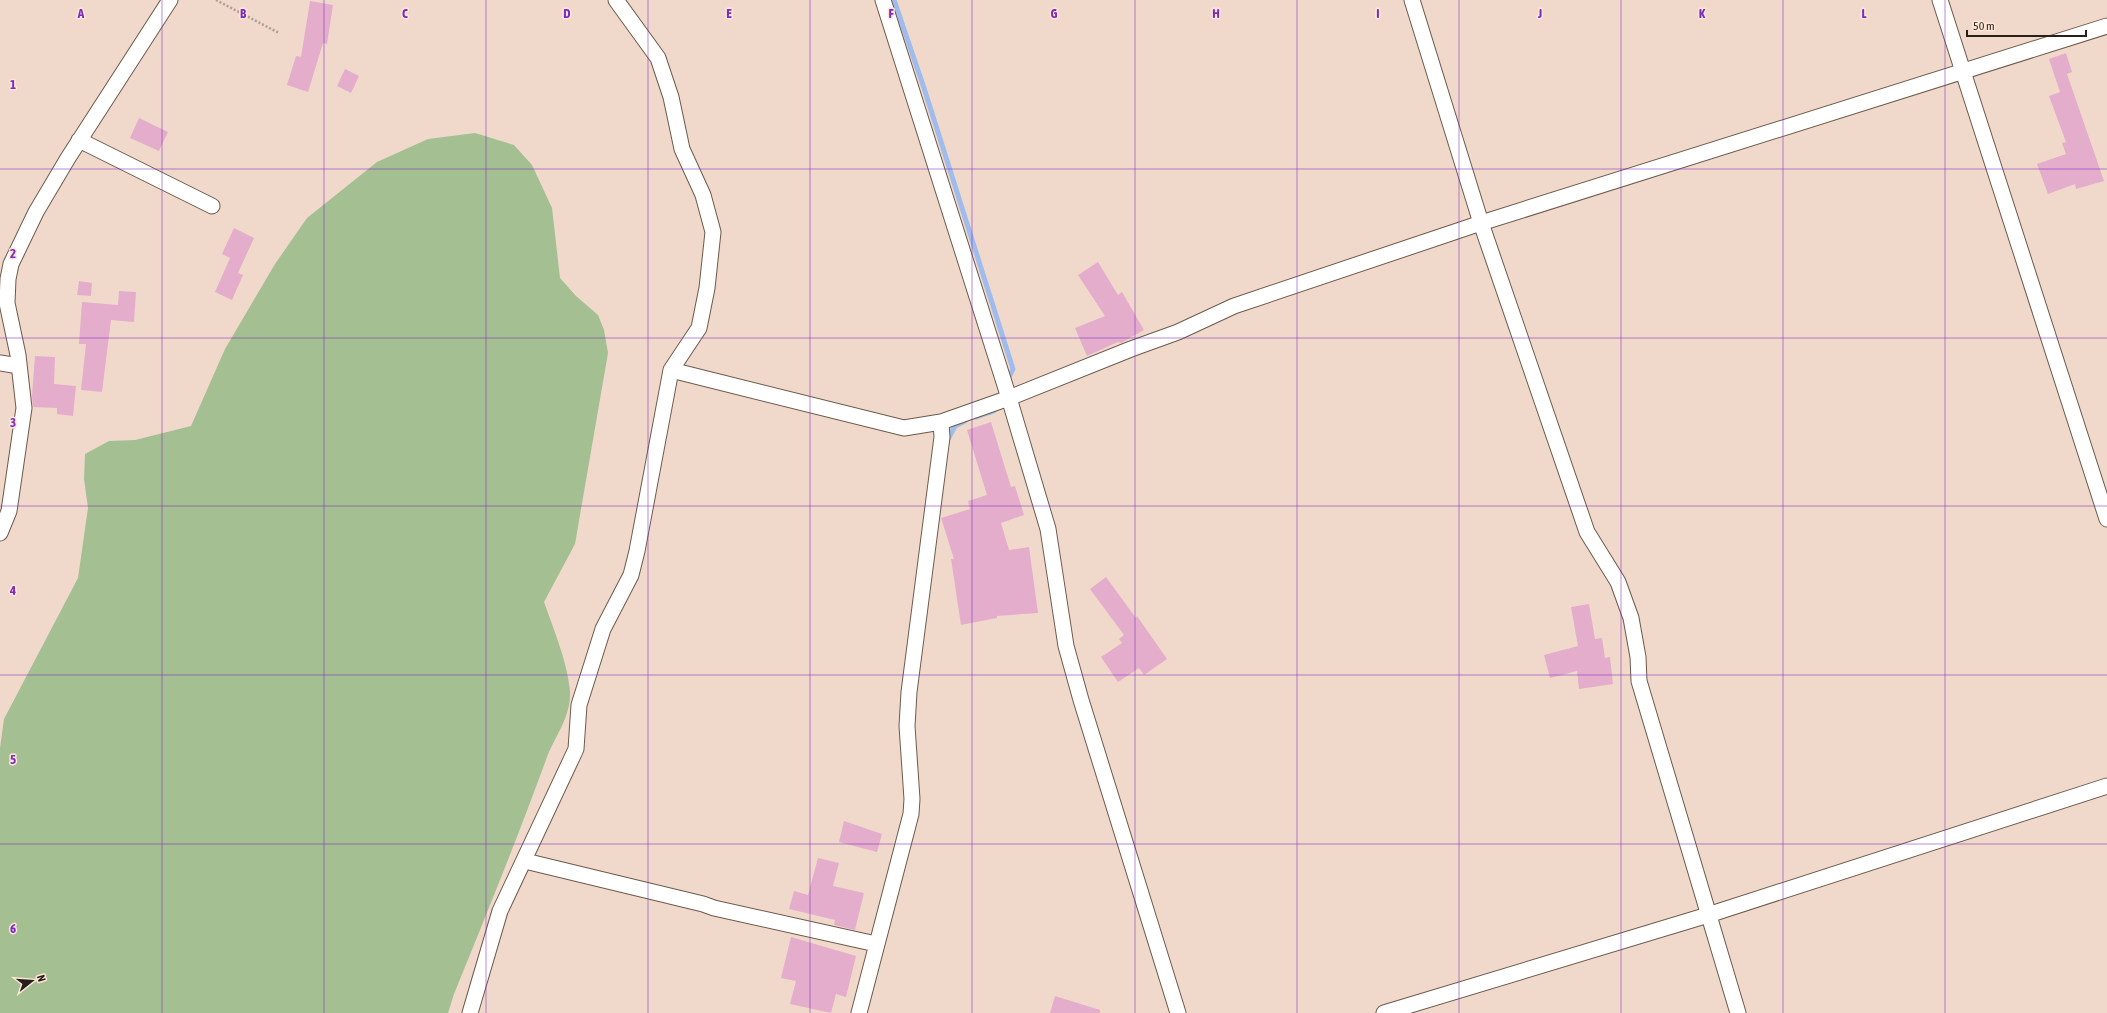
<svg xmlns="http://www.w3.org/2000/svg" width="2107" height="1013" font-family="'Asap Condensed',sans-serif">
<rect width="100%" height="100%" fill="#f0d9ca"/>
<path fill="#a4bf92" d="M475 133 514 145 532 165 552 208 560 278 576 296 598 315 604 330 608 353 575 544 544 602C554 630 568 664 570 692 571 717 555 736 547 757 518 837 486 915 454 994L448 1013H0V748L4 719 78 578 88 508 84 479 85 454 109 441 135 440 191 426 225 349 275 264 307 218 377 162 428 139Z"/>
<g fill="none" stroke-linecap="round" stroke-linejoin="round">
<path stroke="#a0bced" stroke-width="5" d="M894 0 924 88 1013 369 1007 381
M976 417 994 411 997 405
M947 441 955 426 965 421"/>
</g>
<path fill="#e5adcc" d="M310 1 333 5 327 44 323 43 308 92 287 85 296 56 301 57Z
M2066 53 2072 72 2067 74 2104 181 2076 189 2075 184 2048 194 2037 164 2066 154 2062 143 2066 142 2049 96 2060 92 2049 59Z
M345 69 359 76 351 93 337 86Z
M139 118 168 132 159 151 130 138Z
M234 228 254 238 238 273 243 275 232 300 215 292 230 258 222 254Z
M1098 262 1118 295 1122 292 1144 330 1121 343 1118 342 1087 356 1075 328 1105 316 1078 275Z
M79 281 92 283 91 296 77 295Z
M119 291 136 292 134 322 111 320 102 392 81 390 86 344H79L82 302 118 305Z
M35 356 55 357 54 384 76 386 73 416 57 414V408L33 407 32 396Z
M991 422 1011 487 1015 486 1024 515 1001 523 1009 550 1029 547 1038 613 997 616V618L961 625 951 559H954L941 518 970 509 968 501 987 495 967 430Z
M1106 577 1136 618 1137 616 1167 659 1144 675 1139 668 1118 682 1101 657 1122 643 1119 639 1124 635 1090 589Z
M1589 604 1595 639 1602 638 1605 658 1610 657 1613 684 1579 689 1577 671 1550 678 1544 655 1578 646 1571 607Z
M844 821 882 834 877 852 839 842Z
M818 858 839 863 833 886 864 893 855 930 834 925 835 920 789 909 794 891 808 895Z
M791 937 856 956 846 997 836 994 831 1013 790 1004 796 981 781 978Z
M1055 996 1100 1010V1013H1050Z"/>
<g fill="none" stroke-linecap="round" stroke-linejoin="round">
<g stroke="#6d5a4c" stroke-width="17">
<path id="minor" d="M883 0 1009 398 1048 529 1066 646 1081 700 1178 1013
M1412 0 1481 223 1587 532 1618 582 1631 618 1638 657 1639 681 1738 1013
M1940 0 2107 519
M79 140 212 206
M0 363 19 366
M671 370 904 428 941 422 1009 398 1131 349 1178 332 1234 306 1481 223 2107 26
M0 533 9 511 24 408 18 355 7 303 8 279 11 264 36 212 68 158 170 0
M525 861 703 904 714 908 876 944
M470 1013 500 911 576 749 579 705 603 629 631 575 637 551 671 370 699 328 707 288 713 232 703 195 682 149 671 97 658 58 616 0
M859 1013 911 814 912 799 907 726 909 692 942 437 941 422
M1384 1013 1708 915 2107 786"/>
</g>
<path stroke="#af9d91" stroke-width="2.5" stroke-dasharray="2 2" stroke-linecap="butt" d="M216 0 279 33"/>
<use href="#minor" stroke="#fff" stroke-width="15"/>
</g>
<path fill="none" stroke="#7b2cbf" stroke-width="1" stroke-opacity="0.55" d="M162 0V1013M324 0V1013M486 0V1013M648 0V1013M810 0V1013M972 0V1013M1135 0V1013M1297 0V1013M1459 0V1013M1621 0V1013M1783 0V1013M1945 0V1013M0 169H2107M0 338H2107M0 506H2107M0 675H2107M0 844H2107"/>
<g font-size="13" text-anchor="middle" font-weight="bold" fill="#7b2cbf" stroke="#fde6d7" stroke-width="3" stroke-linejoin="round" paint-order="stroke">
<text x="81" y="18">A</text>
<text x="243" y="18">B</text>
<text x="405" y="18">C</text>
<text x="567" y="18">D</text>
<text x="729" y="18">E</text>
<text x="891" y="18">F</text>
<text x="1054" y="18">G</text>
<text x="1216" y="18">H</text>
<text x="1378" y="18">I</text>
<text x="1540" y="18">J</text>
<text x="1702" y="18">K</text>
<text x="1864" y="18">L</text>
<text x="13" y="89">1</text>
<text x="13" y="258">2</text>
<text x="13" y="427">3</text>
<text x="13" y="595">4</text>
<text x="13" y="764">5</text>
<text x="13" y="933">6</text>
</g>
<g transform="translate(32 981) rotate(73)" stroke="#fde6d7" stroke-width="3" paint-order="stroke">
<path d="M0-3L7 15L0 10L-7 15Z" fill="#271f1a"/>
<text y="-6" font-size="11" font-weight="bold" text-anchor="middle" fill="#271f1a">N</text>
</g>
<path d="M1967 30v6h119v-6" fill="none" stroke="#271f1a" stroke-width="2"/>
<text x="1973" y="30" font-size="12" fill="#271f1a" stroke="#fde6d7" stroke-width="3" paint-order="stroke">50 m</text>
</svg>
